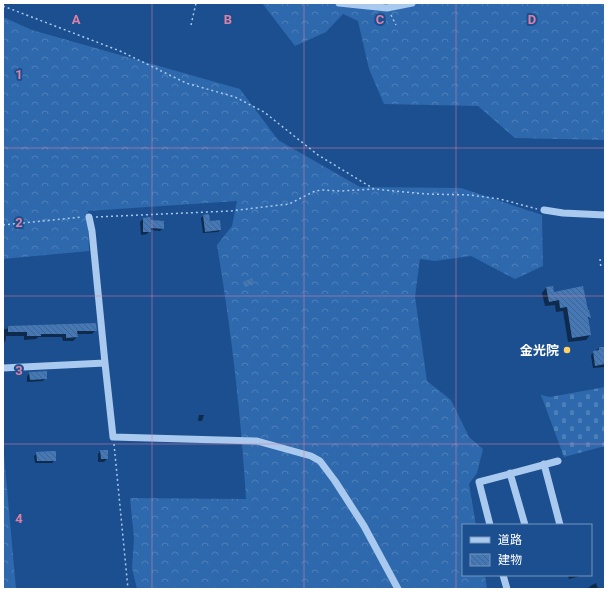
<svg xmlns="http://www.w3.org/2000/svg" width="608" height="592" font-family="Roboto,'Noto Sans JP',sans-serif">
<defs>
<pattern id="forest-crowns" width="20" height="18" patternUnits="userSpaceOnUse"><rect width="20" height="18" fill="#2e69ad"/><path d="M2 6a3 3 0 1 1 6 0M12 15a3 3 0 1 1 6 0" fill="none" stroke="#4d80b9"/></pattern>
<pattern id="cemetery-stones" width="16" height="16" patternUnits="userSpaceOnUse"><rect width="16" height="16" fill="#2e69ad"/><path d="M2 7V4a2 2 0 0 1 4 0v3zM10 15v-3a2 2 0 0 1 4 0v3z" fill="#4d80b9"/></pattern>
<pattern id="building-back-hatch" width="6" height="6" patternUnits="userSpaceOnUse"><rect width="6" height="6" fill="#4478b7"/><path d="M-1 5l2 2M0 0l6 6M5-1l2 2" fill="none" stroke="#486282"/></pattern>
</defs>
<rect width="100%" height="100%" fill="#1b4f8f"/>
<path fill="url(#forest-crowns)" d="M262 3H605V140L515 138 478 106 384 104 369 69 358 21 343 14 326 32 295 46Z
M3 17 32 30 240 89 278 140 360 187 461 188 542 215 543 266 515 279 471 256 435 261 420 259 415 297 427 381 451 400 469 437 483 449 477 473 469 484 476 525H463V575H485L487 589H137L132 568 134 538 130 498 246 499C241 413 231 329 217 245L232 226 237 201 88 211 89 251 3 259Z
M3 444 16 589H3Z"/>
<path fill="url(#cemetery-stones)" d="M605 387V446L564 457 541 395 550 397Z"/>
<path fill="#0007" d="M203 216 209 223 220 230 218 232 203 233 201 218Z
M143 219 163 228 160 231 150 230 147 234 141 235 140 222Z
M552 287 553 293 590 317 588 319 590 335 586 340 568 342 563 311 556 312 555 305 545 306 542 293 546 288Z
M8 327 96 330 92 334H77V337L73 341H63L62 337H38L36 339 24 340V336H6V339L3 345V329H7Z
M599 348H605V367L593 368 591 355Z
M30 373 46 378 43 381 27 382V376Z
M199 415H204L202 421H198Z
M100 451 107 459 104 462H98V454Z
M37 453 55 460 52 463H35L34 456Z
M568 575H584L569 579Z
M596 583 598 589H587L592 585Z"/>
<path fill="url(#building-back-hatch)" d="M209 214 210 221 220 220 221 230 205 232 203 215Z
M150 217 151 220 164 221V229L151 228V232H143V218Z
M252 278 254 284 245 287 243 282Z
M553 286 554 292 583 286 588 310H589L591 318 588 317 591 335 572 338 567 307 560 308 559 300 549 302 546 287Z
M96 323 97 331H77L78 337 66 338V334H41V336H27V332H8V326Z
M599 347H605V364L595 366 593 351 599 350Z
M47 371V379L30 380 29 372Z
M100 450H108V459H101Z
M51 451H56V461H37L36 452Z"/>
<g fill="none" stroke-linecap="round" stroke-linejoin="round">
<path stroke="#a9c9ee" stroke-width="1.5" stroke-dasharray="2 3" stroke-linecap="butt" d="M3 6 120 51 186 83 235 97 264 112 318 155 374 189
M391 15 396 25
M191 25 196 3
M96 217 230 211 289 204 315 191 322 190 341 191 374 189 426 194 470 195 500 199 537 209
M3 225 82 217
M600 259 601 269
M114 444 128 589"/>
<path stroke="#a9c9ee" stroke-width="7" d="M339 3 387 8 412 3
M544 210 563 213 605 215
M89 217 92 231 105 363
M3 368 105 363 113 437 257 441 311 456 320 461 335 481 364 526 398 589
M544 464 560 525
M510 473 525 525
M490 525 479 482 558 461
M503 575 507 589"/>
</g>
<path fill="none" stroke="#dd80a5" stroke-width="1" stroke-opacity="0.55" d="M152 3V589M304 3V589M456 3V589M3 148H605M3 296H605M3 444H605"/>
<circle fill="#ffd166" stroke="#1b4f8f" stroke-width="1.5" cx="567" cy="350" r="4"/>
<g text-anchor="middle" stroke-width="4" stroke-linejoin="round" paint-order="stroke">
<g font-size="13" font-weight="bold" fill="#fff" stroke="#1b4f8f" text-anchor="end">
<text x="559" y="355">金光院</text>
</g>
</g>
<g font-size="13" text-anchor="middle" font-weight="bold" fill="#dd80a5" stroke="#1b4f8f" stroke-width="4" stroke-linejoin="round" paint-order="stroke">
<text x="76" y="24">A</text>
<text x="228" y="24">B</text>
<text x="380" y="24">C</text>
<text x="532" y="24">D</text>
<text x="19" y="79">1</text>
<text x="19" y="227">2</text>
<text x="19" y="375">3</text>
<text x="19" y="523">4</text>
</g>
<rect width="608" height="592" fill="none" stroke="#ffffff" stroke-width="8"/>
<rect x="462" y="524" width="130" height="52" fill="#1b4f8f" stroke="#7695bc"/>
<rect x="470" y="537" width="20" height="6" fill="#a9c9ee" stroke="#7695bc"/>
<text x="498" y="544" font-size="12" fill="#ffffff">道路</text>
<rect x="470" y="554" width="20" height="12" fill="url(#building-back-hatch)" stroke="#7695bc"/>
<text x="498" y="564" font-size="12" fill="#ffffff">建物</text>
</svg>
